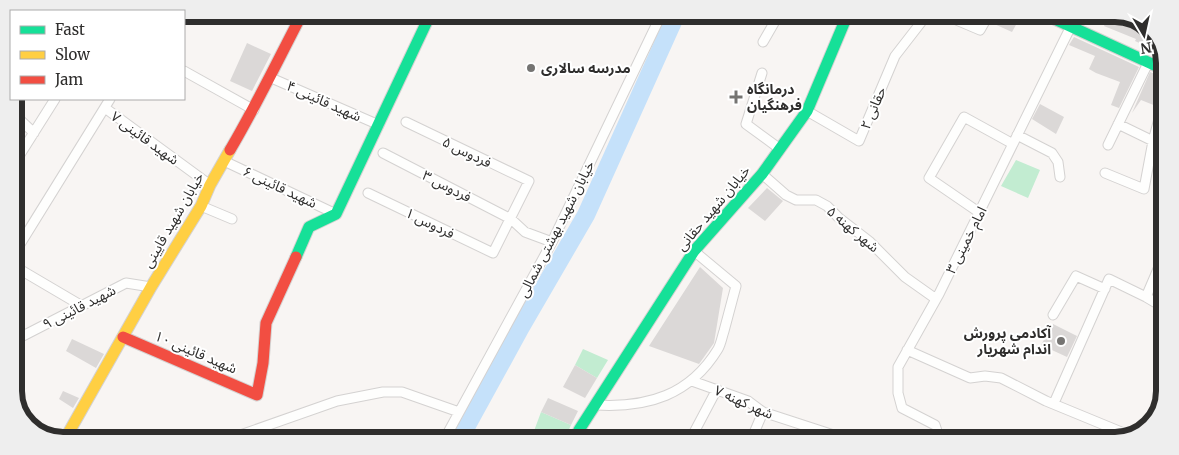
<svg xmlns="http://www.w3.org/2000/svg" width="1179" height="455" font-family="Merriweather,'Noto Sans Arabic',serif">
<rect width="100%" height="100%" fill="#f8f5f3"/>
<path fill="#c2ecd1" d="M1016 160 1040 170 1028 198 1001 186Z
M583 349 608 360 597 378 575 365Z
M541 412 571 425 564 440 534 431Z"/>
<g fill="none" stroke-linecap="round" stroke-linejoin="round">
<path stroke="#c5e1fa" stroke-width="18" d="M459 440 521 327 586 215 676 15"/>
</g>
<path fill="#dbd8d7" d="M994 16H1021L1012 32 992 23Z
M1108 16H1132L1137 20 1147 36 1150 30 1155 33 1163 54 1135 41 1136 39 1104 26Z
M1074 37 1139 67 1119 108 1111 105 1120 82 1096 73 1089 69 1095 56 1069 45Z
M247 43 271 54 252 91 230 81Z
M1150 72 1165 78V89L1159 95 1156 106 1141 100 1132 113Z
M1040 104 1064 117 1056 134 1032 119Z
M767 188 783 201 765 221 748 208Z
M700 267 723 288 714 343 699 364 649 346Z
M1053 324 1077 336 1067 357 1041 345Z
M72 339 104 354 96 368 66 351Z
M575 365 597 378 585 398 563 387Z
M63 391 79 398 73 408 59 399Z
M548 398 578 411 571 425 541 412Z"/>
<g fill="none" stroke-linecap="round" stroke-linejoin="round">
<g stroke="#d4d2d1" stroke-width="11">
<path id="street" d="M947 16 980 30 988 16
M763 42 778 16
M184 71 254 110
M762 73 746 124 780 149
M269 77 379 125
M105 108 210 185
M807 111 859 141 895 56 926 16
M14 114 34 133
M1118 124 1153 141
M1017 135 1052 153 1058 162 1060 177
M1108 145 1148 63
M383 153 511 219 525 232 552 242
M224 161 336 214
M14 164 55 99
M1105 173 1144 189 1153 141 1165 97
M762 174 786 195 796 200H816L827 206 838 217 869 241 905 277 936 299
M368 193 493 253 529 181 406 122
M201 206 232 219
M980 213 929 178 964 117 1013 144
M14 254 110 99
M14 266 82 306
M1146 297 1164 255
M1053 315 1076 276 1105 289
M14 346 17 339 126 283 151 287
M907 350 970 378 985 376 1001 378 1046 401 1131 436
M692 381 748 401 763 412 852 441
M1054 403 1109 279 1146 297 1163 307
M596 405C648 408 690 395 718 349 721 344 722 337 724 331 728 316 732 301 736 286L694 251
M229 439 337 401 383 392H402L459 412
M444 440 552 242 661 15
M690 440 717 389
M751 440 763 412
M936 441 937 431 935 425 902 408 898 393V367L939 294 1076 16"/>
</g>
<g stroke="#d4d2d1" stroke-width="13">
<path id="fast" d="M1048 16 1165 70
M296 257 309 227 336 214 430 15
M575 440 579 430 694 251 762 174 807 111 847 16"/>
</g>
<g stroke="#d4d2d1" stroke-width="13">
<path id="slow" d="M65 439 151 287 201 206 210 185 230 150"/>
</g>
<g stroke="#d4d2d1" stroke-width="13">
<path id="jam" d="M230 150C256 106 278 60 302 14
M123 337 257 395 263 363 266 323 296 257"/>
</g>
<use href="#street" stroke="#fefefd" stroke-width="9"/>
<use href="#fast" stroke="#16e098" stroke-width="11"/>
<use href="#slow" stroke="#ffcf43" stroke-width="11"/>
<use href="#jam" stroke="#f24e42" stroke-width="11"/>
</g>
<g fill="#757472" stroke="#fff" stroke-width="2">
<circle cx="531" cy="68" r="5"/>
<path d="M733.5 89.5h5v5h5v5h-5v5h-5v-5h-5v-5h5z"/>
<circle cx="1061" cy="341" r="5"/>
</g>
<g text-anchor="middle" stroke-width="4" stroke-linejoin="round" paint-order="stroke">
<g font-size="14" font-weight="bold" fill="#2f2e2d" stroke="#fff" text-anchor="start">
<text x="541" y="73">مدرسه سالاری</text>
<text x="747" y="94">درمانگاه<tspan x="747" dy="16">فرهنگیان</tspan></text>
<text x="1051" y="338" text-anchor="end">آکادمی پرورش<tspan x="1051" dy="16">اندام شهریار</tspan></text>
</g>
<g font-size="14" fill="#2f2e2d" stroke="#fff">
<text transform="translate(324 101) rotate(24)" y="5">شهید قائینی ۴</text>
<text transform="translate(873 108) rotate(-67)" y="5">حقانی ۲</text>
<text transform="translate(145 138) rotate(36)" y="5">شهید قائینی ۷</text>
<text transform="translate(467 152) rotate(26)" y="5">فردوس ۵</text>
<text transform="translate(447 186) rotate(27)" y="5">فردوس ۳</text>
<text transform="translate(280 187) rotate(25)" y="5">شهید قائینی ۶</text>
<text transform="translate(713 208) rotate(-50)" y="5">خیابان شهید حقانی</text>
<text transform="translate(173 220) rotate(-60)" y="5">خیابان شهید قایینی</text>
<text transform="translate(430 223) rotate(26)" y="5">فردوس ۱</text>
<text transform="translate(556 229) rotate(-63)" y="5">خیابان شهید بهشتی شمالی</text>
<text transform="translate(853 229) rotate(40)" y="5">شهر کهنه ۵</text>
<text transform="translate(966 240) rotate(-63)" y="5">امام خمینی ۳</text>
<text transform="translate(79 307) rotate(-27)" y="5">شهید قائینی ۹</text>
<text transform="translate(196 352) rotate(23)" y="5">شهید قائینی ۱۰</text>
<text transform="translate(744 402) rotate(24)" y="5">شهر کهنه ۷</text>
</g>
</g>
<path d="M0 0H1179V455H0ZM63 22H1115A41 41 0 0 1 1156 63V391A41 41 0 0 1 1115 432H63A41 41 0 0 1 22 391V63A41 41 0 0 1 63 22Z" fill="#eee" fill-rule="evenodd"/>
<path fill="none" stroke="#2f2e2d" stroke-width="6" d="M63 22H1115A41 41 0 0 1 1156 63V391A41 41 0 0 1 1115 432H63A41 41 0 0 1 22 391V63A41 41 0 0 1 63 22Z"/>
<rect x="10" y="10" width="175" height="90" fill="#ffffff" stroke="#acabab"/>
<rect x="20" y="26" width="25" height="8" fill="#16e098" stroke="#acabab"/>
<text x="55" y="35" font-size="15" fill="#2f2e2d">Fast</text>
<rect x="20" y="51" width="25" height="8" fill="#ffcf43" stroke="#acabab"/>
<text x="55" y="60" font-size="15" fill="#2f2e2d">Slow</text>
<rect x="20" y="76" width="25" height="8" fill="#f24e42" stroke="#acabab"/>
<text x="55" y="85" font-size="15" fill="#2f2e2d">Jam</text>
<g transform="translate(1144 35) rotate(171)" stroke="#ffffff" stroke-width="4" paint-order="stroke">
<path d="M0-4L9 19L0 12L-9 19Z" fill="#2f2e2d"/>
<text y="-8" font-size="14" font-weight="bold" text-anchor="middle" fill="#2f2e2d">N</text>
</g>
</svg>
